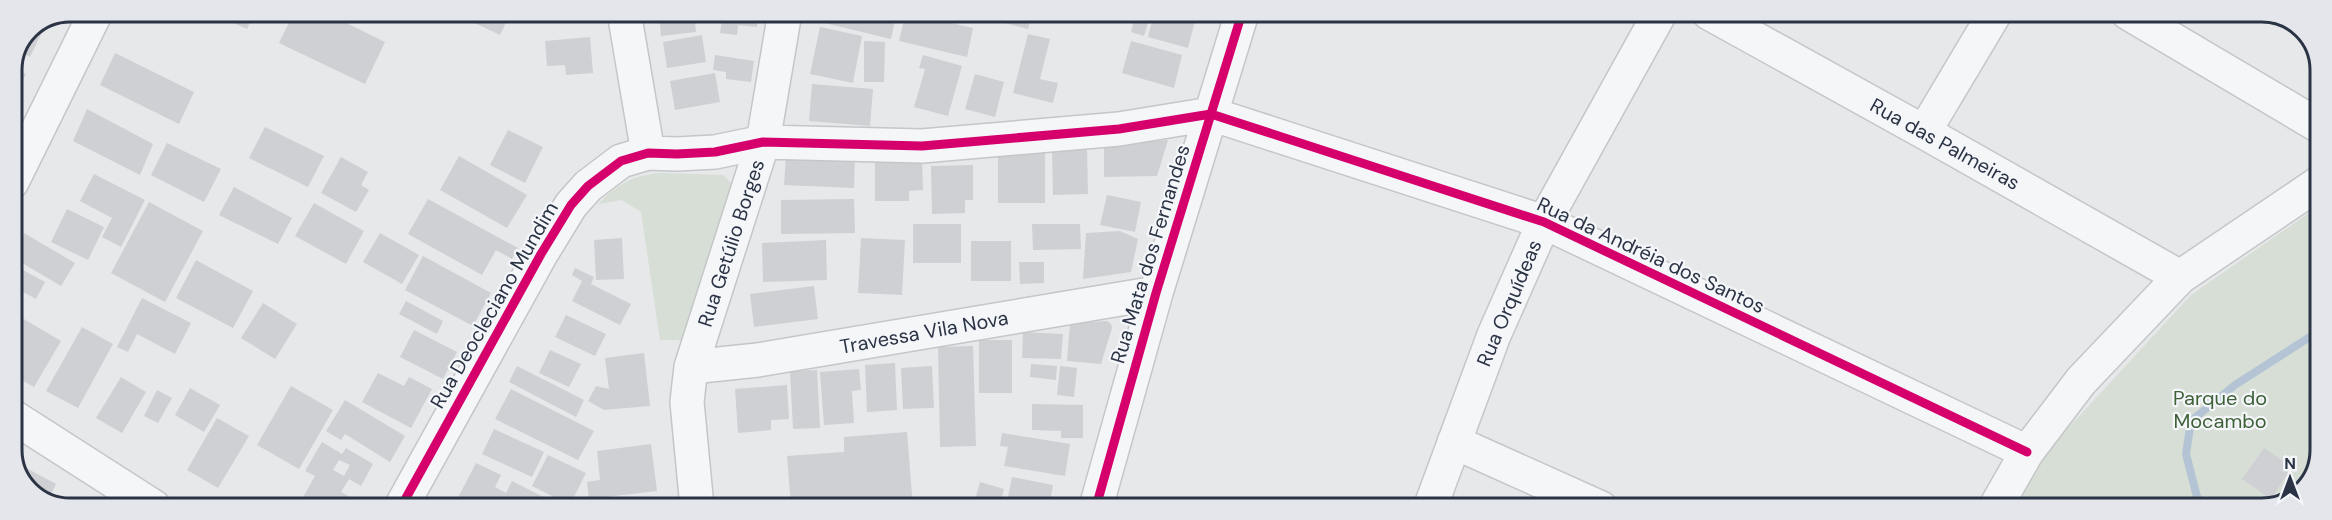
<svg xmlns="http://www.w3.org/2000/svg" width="2332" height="520" font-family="'DM Sans',sans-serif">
<rect width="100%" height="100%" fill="#e6e8ea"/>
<path fill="#d6ded6" d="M659 173 723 175 733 185 697 326 681 340H660L641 212 622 200 598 204C620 183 629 177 659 173Z
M2319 206V462L2298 496 2262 508H2012L2024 476 2191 295Z"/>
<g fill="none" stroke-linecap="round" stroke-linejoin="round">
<path stroke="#b4c4d5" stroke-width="8" d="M2208 508 2197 497 2186 454 2191 421 2235 385 2319 331"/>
</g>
<path fill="#ced0d3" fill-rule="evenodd" d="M209 12H255L247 29Z
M294 12H324L385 42 365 84 279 43Z
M461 12H511L500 35 460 16Z
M659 12H694L696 32 661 36Z
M723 12H759L757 27 738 25 737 35 720 33Z
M814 12H860L876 16 877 12H897L891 39 812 20Z
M906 12H950L947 22 973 28 967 57 899 41Z
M963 12 1032 13 1028 29Z
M1136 13H1151L1144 36 1131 32Z
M1154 13H1197L1188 48 1148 37Z
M41 24 45 26 30 57 20 52 29 29Z
M820 27 862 36 853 83 810 74Z
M1028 34 1050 39 1040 79 1058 83 1053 103 1013 93Z
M702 35 706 62 667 68 663 42Z
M590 37 593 73 566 75 565 65 547 66 545 41Z
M864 41 885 42 884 82H864Z
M1131 41 1182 55 1174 88 1122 73Z
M115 53 194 92 179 124 100 85Z
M715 55 754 61 751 82 726 79V72L713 70Z
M923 55 962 66 948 116 914 107 925 69 919 68Z
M13 68 26 74 14 98 21 101 15 113 12 112Z
M715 73 720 102 675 110 670 81Z
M975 74 1004 82 995 117 965 109Z
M812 84 873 89 870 126 809 121Z
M87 109 153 144 140 175 73 141Z
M265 127 324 156 308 187 249 158Z
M508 130 543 147 525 183 490 165Z
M1168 140 1157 176 1104 177V145Z
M167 143 221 169 204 202 151 175Z
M1045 144V203H998V153Z
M1087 147 1088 194 1053 195 1052 148Z
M786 154 855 157 854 188 784 185Z
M459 156 527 195 507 228 440 190Z
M341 157 368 172 361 185 369 190 356 212 321 193Z
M922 159 923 190 909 191V201H875V160Z
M973 165V200H965V213L932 214 931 166Z
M94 174 145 200 121 247 102 237 112 218 80 201Z
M234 187 292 218 278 244 219 215Z
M1107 195 1141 202 1135 232 1100 225Z
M428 199 518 248 512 259 496 250 482 275 408 234Z
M854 199 855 233 781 234V200Z
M149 202 203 231 165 302 111 273Z
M314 203 364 231 346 264 295 236Z
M67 209 104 227 88 260 51 242Z
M913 224H961V263H913Z
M1032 224H1080L1081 249 1033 250Z
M1120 231 1138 239 1131 272 1083 279 1086 233Z
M24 233 75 263 61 286 12 257Z
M380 233 419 255 402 284 363 262Z
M622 238 624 279 596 280 594 240Z
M861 238 905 240 902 295 858 293Z
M826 240 827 280 763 282 762 243Z
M971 241H1011V281H971Z
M423 256 491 293 473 326 405 290Z
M196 260 253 291 233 328 176 298Z
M1019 262H1044V283L1020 284Z
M12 264 45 282 36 299 12 286Z
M575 268 594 277 591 284 631 304 620 325 572 301 582 281 572 275Z
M814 286 818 319 754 327 750 294Z
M142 298 191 323 175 354 137 334 128 352 117 347Z
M406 301 443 321 437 334 399 314Z
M263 303 297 324 275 359 241 338Z
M12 312 61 341 34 387 12 375Z
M566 315 606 334 595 356 555 337Z
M1107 321 1111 324 1112 328 1101 364 1067 361 1070 323Z
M82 327 113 344 78 408 46 391Z
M414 330 457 352 443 379 400 357Z
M1023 332 1063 334 1061 359 1022 358Z
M979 340H1012V393H979Z
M973 346 976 446 940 447 938 347Z
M550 350 581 364 569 387 539 373Z
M644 353 650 406 604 410 588 401 596 386 609 389 605 358Z
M895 363 897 410 867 412 865 365Z
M1031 364 1057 366 1056 380 1030 377Z
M517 366 584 400 576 417 509 382Z
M932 366 934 408 903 409 901 368Z
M1060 366 1077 368 1074 397 1057 395Z
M859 369 861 390 852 391 854 423 824 425 820 372Z
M817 370 820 428 793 429 790 371Z
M378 373 404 386 409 377 432 389 411 428 362 402Z
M121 377 146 392 122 433 96 418Z
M787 385 789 419 771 420V430L738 433 735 389Z
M291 386 333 410 299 469 257 445Z
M190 388 220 405 204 432 175 415Z
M2319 388V409L2308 399Z
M511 389 594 431 578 460 495 419Z
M157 390 172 398 158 423 144 416Z
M345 400 405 436 390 462 345 434 341 440 326 431Z
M1032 404 1083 405V438H1061V431L1032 430Z
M217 418 249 436 218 488 187 470Z
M494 429 544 452 532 477 482 454Z
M907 432 913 507H791L787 456 844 452V437Z
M1002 433 1070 444 1065 476 1004 466 1008 447 1000 446Z
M322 442 342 454 346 448 373 464 361 486 349 479 341 492 365 505 364 507H315L302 499 315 476 305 471ZM339 460 350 465 344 476 333 470Z
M651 444 657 491 589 499 587 482 600 480 597 451Z
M2264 448 2292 467 2271 499 2242 479Z
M548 455 586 473 570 505 532 486Z
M15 462 56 484 48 501 27 488Z
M476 463 501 475 495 487 506 493 512 481 563 507H453Z
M1012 477 1053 485 1049 507 1026 506 1006 507Z
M980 482 1004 489 999 507H973Z
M668 499V507H610V500Z"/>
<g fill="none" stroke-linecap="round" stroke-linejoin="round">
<g stroke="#c4c6c8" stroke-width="36">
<path id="minor" d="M624 12 648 153
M1709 13 1924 132 2180 277
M2128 13 2319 126
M1924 132 1995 13
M12 182 96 12
M691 367 758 360 1156 293
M12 416 154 507
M1454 442 1601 508
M401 507 541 254 571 205 588 186 621 161 648 153 677 154 715 152 763 142 922 146 1119 129 1211 114 1544 222 2027 452
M697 507 687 402 691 367 763 142 785 12
M1096 507 1156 293 1242 13
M1430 508 1494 335 1544 222 1660 13
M1995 508 2027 452 2081 381 2180 277 2319 183"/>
</g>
<use href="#minor" stroke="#f5f6f7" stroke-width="33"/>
<g stroke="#f4f6f9" stroke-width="13">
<path id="cycleway" d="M401 507 541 254 571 205 588 186 621 161 648 153 677 154 715 152 763 142 922 146 1119 129 1211 114 1544 222 2027 452
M1096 507 1156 293 1242 13"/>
</g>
<use href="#cycleway" stroke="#d6006c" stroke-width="9"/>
</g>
<g text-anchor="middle" stroke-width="4.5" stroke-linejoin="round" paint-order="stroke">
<g font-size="20" fill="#2b3445" stroke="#f4f6f9">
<text transform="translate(1945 144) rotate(29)" y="7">Rua das Palmeiras</text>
<text transform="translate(731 243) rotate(-72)" y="7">Rua Getúlio Borges</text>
<text transform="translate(1150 254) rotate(-73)" y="7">Rua Mata dos Fernandes</text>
<text transform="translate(1651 255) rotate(25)" y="7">Rua da Andréia dos Santos</text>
<text transform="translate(1509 303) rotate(-67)" y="7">Rua Orquídeas</text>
<text transform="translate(494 305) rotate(-60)" y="7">Rua Deocleciano Mundim</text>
<text transform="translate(924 332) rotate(-10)" y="7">Travessa Vila Nova</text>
</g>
<g font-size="20" fill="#3f6138" stroke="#f4f6f9">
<text x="2220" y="405">Parque do<tspan x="2220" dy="23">Mocambo</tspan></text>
</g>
</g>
<path d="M0 0H2332V520H0ZM70 22H2262A48 48 0 0 1 2310 70V450A48 48 0 0 1 2262 498H70A48 48 0 0 1 22 450V70A48 48 0 0 1 70 22Z" fill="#e4e6eb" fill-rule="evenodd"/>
<path fill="none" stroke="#2b3445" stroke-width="3" d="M70 22H2262A48 48 0 0 1 2310 70V450A48 48 0 0 1 2262 498H70A48 48 0 0 1 22 450V70A48 48 0 0 1 70 22Z"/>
<g transform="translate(2290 478)" stroke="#f4f6f9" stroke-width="4.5" paint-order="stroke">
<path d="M0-4.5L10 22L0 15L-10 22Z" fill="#2b3445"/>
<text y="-9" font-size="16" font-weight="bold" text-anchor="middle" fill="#2b3445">N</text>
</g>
</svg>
